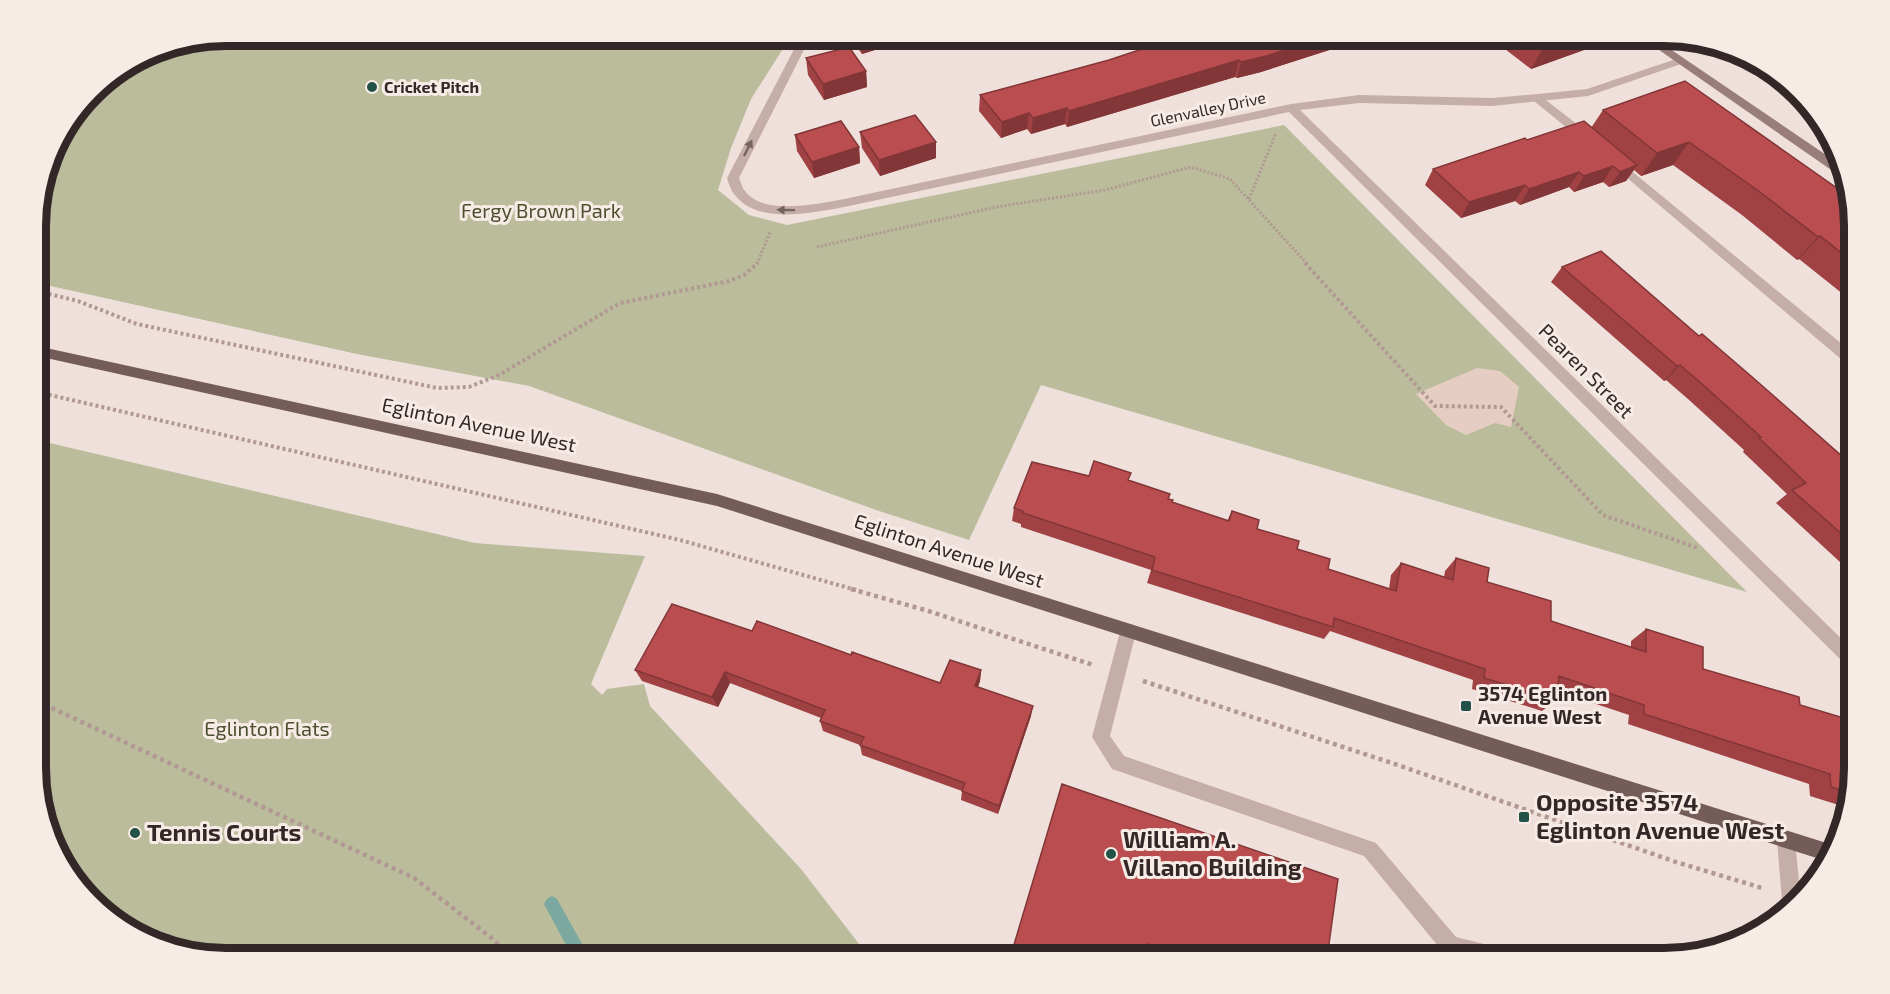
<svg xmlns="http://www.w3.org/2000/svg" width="1890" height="994" font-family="'Exo 2',sans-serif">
<rect width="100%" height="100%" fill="#efe0db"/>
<path fill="#babc9c" d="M227 36H791L751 99 731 148 718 190 749 215 787 225 1284 125 1747 592 1041 385 969 540 879 511 529 386 357 354 37 283 36 214 56 143 101 84 154 50Z
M37 440 475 543 645 556 591 684 602 695 607 689 644 684 650 706 801 869 870 958H227L142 938 68 874 38 793Z"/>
<path fill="#e6cdc3" d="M1477 368 1500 371 1519 387 1511 427 1495 423 1466 435 1446 425 1416 394Z"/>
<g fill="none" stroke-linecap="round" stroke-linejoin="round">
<path fill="#7ca99f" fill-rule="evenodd" d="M552 896 557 899 590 958H573L544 904 547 899Z"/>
<path stroke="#b19892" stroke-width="3" stroke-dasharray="2 2" stroke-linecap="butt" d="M1249 199 1276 133
M817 247 996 207 1105 190 1191 167 1230 179 1307 264
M757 264 770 232"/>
<path stroke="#b19892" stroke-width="4" stroke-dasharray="3 3" stroke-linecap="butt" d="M1305 263 1435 406 1501 407 1603 515 1698 548
M37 291 78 301 137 324 437 388 469 387 499 375 620 303 729 281 744 275 758 263
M37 392 680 540 856 590"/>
<path stroke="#b19892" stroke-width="4.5" stroke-dasharray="4 4" stroke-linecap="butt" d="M851 589 925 610 1093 665
M1143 681 1392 763 1676 862 1762 888
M37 701 414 878 493 939 510 958"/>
<path fill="#c6aea8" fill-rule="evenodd" d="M1538 94 1591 135V141H1583L1534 101V95Z
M1617 159 1853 353V366L1848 365 1613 166V160Z
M1128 625 1134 627 1136 632 1110 736 1124 756 1376 843 1456 937 1500 948 1507 951 1510 958 1454 956 1453 958H1431L1438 946 1364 856 1112 769 1092 737 1120 632 1122 627Z
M1786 831 1792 834 1795 840 1800 891 1785 908 1782 901 1777 840 1780 834Z"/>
<path fill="#c6aea8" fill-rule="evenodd" d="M801 36H811L739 178C741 182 742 188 745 191 764 217 822 203 849 198L1291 104 1359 95 1492 98 1538 94 1587 89 1676 59H1684V63L1588 96 1492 106 1359 103 1300 110 1854 651V670L1848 667 1289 112 849 206C817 212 758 226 735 195 731 191 729 184 727 178Z"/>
<path fill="#997d7a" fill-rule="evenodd" d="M1639 36H1651L1838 163 1842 175 1837 174Z"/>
<path fill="#745c5a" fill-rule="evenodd" d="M37 346 717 494 1833 845 1836 846 1834 852 1826 861 717 506 37 356Z"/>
</g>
<path fill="#a04244" d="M849 36H920L862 54Z
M1190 36H1373L1261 72 1237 78 1235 77 1067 127 1065 124 1031 134 1027 129 1001 138 979 111 980 95 1109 60Z
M1488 36H1601L1595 46 1531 69Z
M1717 49 1748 56 1809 109Z
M806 58 866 71 867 87 824 100 808 75Z
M1603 110 1852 202 1853 302 1799 259 1797 260 1742 215 1673 165 1641 176 1634 170 1626 181 1609 187 1603 182 1574 192 1569 187 1520 205 1515 201 1461 218 1425 185 1433 169 1527 140 1591 128Z
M860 132 936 142V158L880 176 862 148Z
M795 135 859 147 860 163 814 178 797 151Z
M1562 267 1851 464 1853 463V574L1776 503 1787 494 1743 452 1744 450 1688 399 1666 380 1664 381 1551 282Z
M1089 476 1129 481 1168 499 1172 502 1227 521 1232 511 1257 529 1297 549 1328 569 1389 589 1391 575 1401 563 1444 577 1445 571 1456 558 1487 582 1551 621 1631 647V641L1646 629 1703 669 1800 705 1854 768 1845 807 1810 796 1809 784 1628 724 1629 715 1557 691 1556 700 1542 711 1472 689 1473 680 1330 631 1324 639 1147 583 1151 570 1021 527V524L1012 521 1014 508Z
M752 631 851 655 940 683 981 670 980 681 978 687 1031 716 998 814 961 800 962 791 862 755 860 745 823 731 820 721 821 718 730 683 718 707 642 681 635 670Z
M1062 784 1327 958H1010Z"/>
<path fill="#823637" d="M865 36H920L862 54 861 37Z
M1329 36H1373L1261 72 1237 78 1241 62Z
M1573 36H1601L1595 46 1531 69 1544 46Z
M1239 60 1235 77 1067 127 1069 111Z
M866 71 867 87 824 100 823 84Z
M1067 108 1065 124 1031 134 1033 118Z
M1029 113 1027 129 1001 138 1002 122Z
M936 142V158L880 176 879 160Z
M1689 142 1673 165 1641 176 1657 153Z
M859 147 860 163 814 178 812 162Z
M1637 165 1626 181 1609 187 1620 172Z
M1613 166 1603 182 1574 192 1584 176Z
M1579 172 1569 187 1520 205 1529 189Z
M1525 185 1515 201 1461 218 1469 202Z
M1820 236 1799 259 1797 260 1818 237Z
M1680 365 1666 380 1664 381 1677 366Z
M981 670 980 681 974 697 975 686Z
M725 672 730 683 718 707 712 697Z
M1033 706 1031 716 998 814 999 806Z"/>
<path fill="#ba4d4f" stroke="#823637" stroke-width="1.5" d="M1190 36H1329L1266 56 1241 62 1239 60 1069 111 1067 108 1033 118 1029 113 1002 122 980 95 1109 60 1175 38 1177 40Z
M1530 36H1573L1544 46Z
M849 47 866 71 823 84 806 58Z
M1685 81 1851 198 1852 202 1853 262 1820 236 1818 237 1760 192 1689 142 1657 153 1603 110Z
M915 115 936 142 879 160 860 132Z
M841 121 859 147 812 162 795 135Z
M1584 121 1637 165 1620 172 1613 166 1584 176 1579 172 1529 189 1525 185 1469 202 1433 169 1525 138 1527 140Z
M1601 251 1699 336 1702 334 1751 376 1851 464 1853 463V544L1792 490 1806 483 1759 438 1761 437 1702 384 1680 365 1677 366 1562 267Z
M1094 461 1131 473 1128 480 1170 494 1168 499 1173 500 1172 502 1229 521 1232 511 1259 520 1257 529 1299 541 1297 549 1330 559 1328 569 1396 591 1401 563 1453 580 1456 558 1489 568 1487 582 1551 601V621L1646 652V629L1703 647V669L1799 697 1800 705 1854 721V768L1848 792 1831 787 1830 774 1644 714V705L1559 676 1556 700 1484 678 1485 669 1334 618 1333 627 1152 570 1155 557 1023 513V511L1014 508 1032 462 1089 476Z
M672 604 752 631 757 621 851 655 852 652 940 683 950 660 981 670 975 686 1033 706 999 806 962 791 965 783 860 745 864 737 820 721 825 710 725 672 712 697 635 670Z
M1062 784 1338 879 1327 958H1185L1147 944 1144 958H1010Z"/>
<defs><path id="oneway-solid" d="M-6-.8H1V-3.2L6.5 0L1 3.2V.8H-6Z" transform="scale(1.5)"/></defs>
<g fill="#756461">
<use href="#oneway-solid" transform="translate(748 148) rotate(-64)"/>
<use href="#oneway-solid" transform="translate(786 210) rotate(-179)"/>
</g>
<g fill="#215147" stroke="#f7ebe6" stroke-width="2">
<circle cx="372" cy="87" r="6"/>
<rect x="1460" y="700" width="12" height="12" rx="3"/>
<rect x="1518" y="811" width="12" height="12" rx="3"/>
<circle cx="135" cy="833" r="6"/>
<circle cx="1111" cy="854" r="6"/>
</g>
<g text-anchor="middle" stroke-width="6" stroke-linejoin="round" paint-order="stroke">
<g font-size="16" font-weight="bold" fill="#332827" stroke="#f7ebe6" text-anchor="start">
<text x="384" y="93">Cricket Pitch</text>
</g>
<g font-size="16" fill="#332827" stroke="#f7ebe6">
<text transform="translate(1208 109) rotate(-12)" y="6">Glenvalley Drive</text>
</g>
<g font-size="20" fill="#4b4f2e" stroke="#f7ebe6">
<text x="541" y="218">Fergy Brown Park</text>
<text x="267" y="736">Eglinton Flats</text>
</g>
<g font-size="20" fill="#332827" stroke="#f7ebe6">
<text transform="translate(1586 371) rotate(45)" y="7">Pearen Street</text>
<text transform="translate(479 425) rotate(12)" y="7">Eglinton Avenue West</text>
<text transform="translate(949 551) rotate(18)" y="7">Eglinton Avenue West</text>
</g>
<g font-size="20" font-weight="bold" fill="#332827" stroke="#f7ebe6" text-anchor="start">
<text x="1478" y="701">3574 Eglinton<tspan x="1478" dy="23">Avenue West</tspan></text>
</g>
<g font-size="24" font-weight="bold" fill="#332827" stroke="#f7ebe6" text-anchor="start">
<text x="1536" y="811">Opposite 3574<tspan x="1536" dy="28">Eglinton Avenue West</tspan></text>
<text x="147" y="841">Tennis Courts</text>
<text x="1123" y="848">William A.<tspan x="1123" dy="28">Villano Building</tspan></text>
</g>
</g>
<path d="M0 0H1890V994H0ZM226 46H1664A180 180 0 0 1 1844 226V768A180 180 0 0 1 1664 948H226A180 180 0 0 1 46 768V226A180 180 0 0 1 226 46Z" fill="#f7ebe6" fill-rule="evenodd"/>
<path fill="none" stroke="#332827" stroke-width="8" d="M226 46H1664A180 180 0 0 1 1844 226V768A180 180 0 0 1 1664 948H226A180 180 0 0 1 46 768V226A180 180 0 0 1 226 46Z"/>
</svg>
